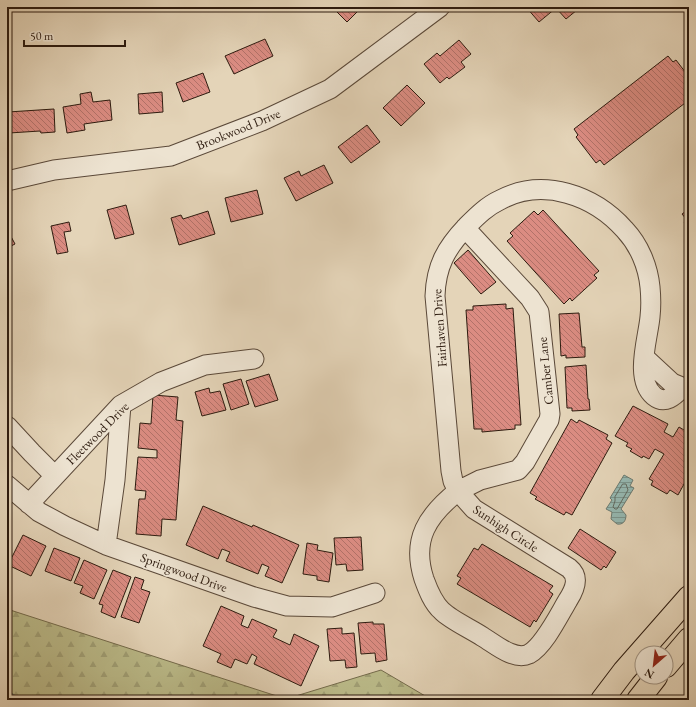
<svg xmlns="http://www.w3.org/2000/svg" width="696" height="707" font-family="'EB Garamond',serif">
<defs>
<pattern id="forest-firs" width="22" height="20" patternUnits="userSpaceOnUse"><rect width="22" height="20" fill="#bbbb8a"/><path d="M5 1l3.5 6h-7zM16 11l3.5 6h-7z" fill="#a1a076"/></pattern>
<pattern id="water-rules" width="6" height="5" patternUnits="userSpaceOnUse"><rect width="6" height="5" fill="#95b8b1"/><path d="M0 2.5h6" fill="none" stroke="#7a958e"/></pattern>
<pattern id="building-back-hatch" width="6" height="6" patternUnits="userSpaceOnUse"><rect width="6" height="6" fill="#db8c82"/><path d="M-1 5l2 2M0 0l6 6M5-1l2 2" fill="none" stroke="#b27269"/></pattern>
</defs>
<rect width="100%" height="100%" fill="#e4d4b8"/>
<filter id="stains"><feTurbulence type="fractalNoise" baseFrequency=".005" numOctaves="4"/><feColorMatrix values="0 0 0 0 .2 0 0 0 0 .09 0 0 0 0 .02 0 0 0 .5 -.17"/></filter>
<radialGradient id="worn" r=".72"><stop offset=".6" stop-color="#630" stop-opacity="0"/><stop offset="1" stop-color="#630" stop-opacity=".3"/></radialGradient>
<path fill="url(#forest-firs)" stroke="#746b4c" d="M7 609 286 699 381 670 432 700H7Z"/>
<path fill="url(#water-rules)" stroke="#6b7970" d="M624 475 633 480 630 486 634 488 621 509 626 515C626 521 623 525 617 524L611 519 612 512 606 509 612 500 610 498Z"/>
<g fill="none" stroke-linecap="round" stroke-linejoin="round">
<path stroke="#616a60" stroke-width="1" d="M623 484H626L628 490 617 509H615L613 507 615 501V497Z"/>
<path stroke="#6b7970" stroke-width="4" d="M7 662 10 694 19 700"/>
</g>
<path fill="url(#building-back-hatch)" stroke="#2d1b0f" d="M332 7H359L357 9 359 10 347 22Z
M526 7H575L577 10 566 19 556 8 539 22Z
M265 39 273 56 234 74 225 56Z
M459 40 471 54 461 62 465 67 449 79 447 77 440 83 424 64 437 53 440 56Z
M668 56 673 62 676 60 689 77V100L604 165 600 160 596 163 576 137 578 135 574 129Z
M203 73 210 92 183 102 176 83Z
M407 85 425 103 401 126 383 108Z
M91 92 93 102 110 100 112 120 84 124 85 130 67 133 63 107 81 104 80 94Z
M162 92 163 112 139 114 138 94Z
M54 109 55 132 41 133 40 131 9 133 8 112Z
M367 125 380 142 351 163 338 147Z
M324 165 333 183 296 201 284 178 299 171 301 176Z
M257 190 263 214 231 222 225 198Z
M126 205 134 234 115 239 107 210Z
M689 209V228L684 222 687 220 682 214Z
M543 210 599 271 594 275 597 278 572 301 570 298 564 304 507 241 513 236 510 233 534 211 538 215Z
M208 211 215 234 179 245 171 218 181 215 183 219Z
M69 222 71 231 64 232 68 252 57 254 51 226Z
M7 229 15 244 7 248Z
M468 250 496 282 481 294 454 263Z
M506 304V309L513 308 521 425H515V429L482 432V429H474L466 310H473V306Z
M579 313 582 347H585V357L566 358V355L561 356 559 314Z
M586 365 588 399H589L590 410 572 411V408H567L565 367Z
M269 374 278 400 255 407 246 381Z
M241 379 249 404 231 410 223 384Z
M209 388 210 393 220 391 226 410 202 416 195 392Z
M153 395 178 397 176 420 183 421 176 520 162 519 161 536 136 534 139 499H145L146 491 135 490 138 457 157 458V450L138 448 140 423 151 424Z
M633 406 668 424 664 432 673 437 679 427 689 433V475L678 495 670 490 667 494 651 485 653 481 649 479 664 454 655 449 649 459 643 456 642 458 630 451 632 449 626 446 628 443 615 436Z
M571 419 577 423 579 420 608 435 606 439 612 443 572 515 566 512 564 515 535 499 537 497 530 493Z
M203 506 252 527 253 525 299 545 282 583 265 576 269 567 262 564 258 574 226 561 230 552 222 549 218 559 186 545Z
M580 529 616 552 606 568 604 566 601 570 568 548Z
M23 535 46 546 31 576 8 565Z
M361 537 363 570 347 571 346 564 336 565 334 538Z
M307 543 318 545 317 550 333 553 329 582 317 580V576L303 574Z
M482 544 553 586 549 591 553 594 536 622 534 620 530 627 457 584 461 578 457 576 474 548 478 550Z
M54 548 80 558 71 581 45 571Z
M84 560 107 570 94 599 80 593 83 586 74 583Z
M113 570 131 577 115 618 101 612 103 605 99 604Z
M135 577 144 580 141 589 150 592 139 623 121 617Z
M221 606 244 616 241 625 248 628 252 619 277 630 273 637 290 645 294 634 319 646 301 686 254 664 257 657 252 654 247 664 235 659 231 668 217 662 221 654 203 646Z
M373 622V624H384L387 660 376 662 375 653 361 654 358 623Z
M342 628V634L354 633 357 667 346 668 345 660 330 661 327 629Z"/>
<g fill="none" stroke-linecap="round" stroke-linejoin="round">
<g stroke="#5b4939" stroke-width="21">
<path id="minor" d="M7 181 54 170 171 156 262 121 330 89 440 7
M465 228 530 298 539 312 550 414 549 420 546 425 525 462 518 470 480 480 458 491 453 481 451 471 435 296C436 266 446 248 467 226 477 216 487 206 500 200 543 177 594 195 625 230 639 245 648 266 650 287 651 297 651 308 650 317 648 339 634 379 654 396 665 405 674 396 682 388
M645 358 672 383 689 390
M7 426 32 453 55 476
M7 485 39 512 65 526 106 545 254 597 287 606 332 607 375 593
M458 491 474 509 569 568C580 577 575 589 568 600 559 615 544 646 529 654 514 661 495 644 483 637 471 629 451 620 442 611 433 603 428 590 424 579 411 539 428 515 458 491Z
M29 504 121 405 161 382 205 365 254 359
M106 545 115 480 121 405"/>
</g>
<g stroke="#2d1b0f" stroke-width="24">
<path id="major" d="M666 666 689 639
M602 700 624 671 689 597
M638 700 656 677"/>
</g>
<use href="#minor" stroke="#ede3d1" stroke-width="19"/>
<use href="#major" stroke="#e4d4b8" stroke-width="22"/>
</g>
<g text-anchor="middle" stroke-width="3.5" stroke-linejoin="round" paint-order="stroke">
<g font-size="13" fill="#2d1b0f" stroke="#ede3d1">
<text transform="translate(238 129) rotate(-22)" y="5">Brookwood Drive</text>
<text transform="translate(439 328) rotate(-94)" y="5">Fairhaven Drive</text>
<text transform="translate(545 371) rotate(-96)" y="5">Camber Lane</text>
<text transform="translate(97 433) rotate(-45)" y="5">Fleetwood Drive</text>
<text transform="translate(506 528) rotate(33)" y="5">Sunhigh Circle</text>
<text transform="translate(184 572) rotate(20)" y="5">Springwood Drive</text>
</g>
</g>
<rect width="696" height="707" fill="none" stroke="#e4d4b8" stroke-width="24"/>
<rect x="8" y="8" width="680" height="691" fill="none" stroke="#2d1b0f" stroke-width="2"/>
<rect x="12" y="12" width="672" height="683" fill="none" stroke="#2d1b0f"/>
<g transform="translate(654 665) rotate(208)"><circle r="19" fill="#ede3d1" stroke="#a09383"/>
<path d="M0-3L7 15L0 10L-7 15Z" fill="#8f2418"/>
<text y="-6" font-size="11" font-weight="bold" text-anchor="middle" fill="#2d1b0f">N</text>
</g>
<path d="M24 40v6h101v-6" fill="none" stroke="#2d1b0f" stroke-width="2"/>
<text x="30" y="40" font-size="12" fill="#2d1b0f" stroke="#ede3d1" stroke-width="3" paint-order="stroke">50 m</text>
<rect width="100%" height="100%" filter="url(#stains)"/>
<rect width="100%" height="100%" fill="url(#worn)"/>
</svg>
